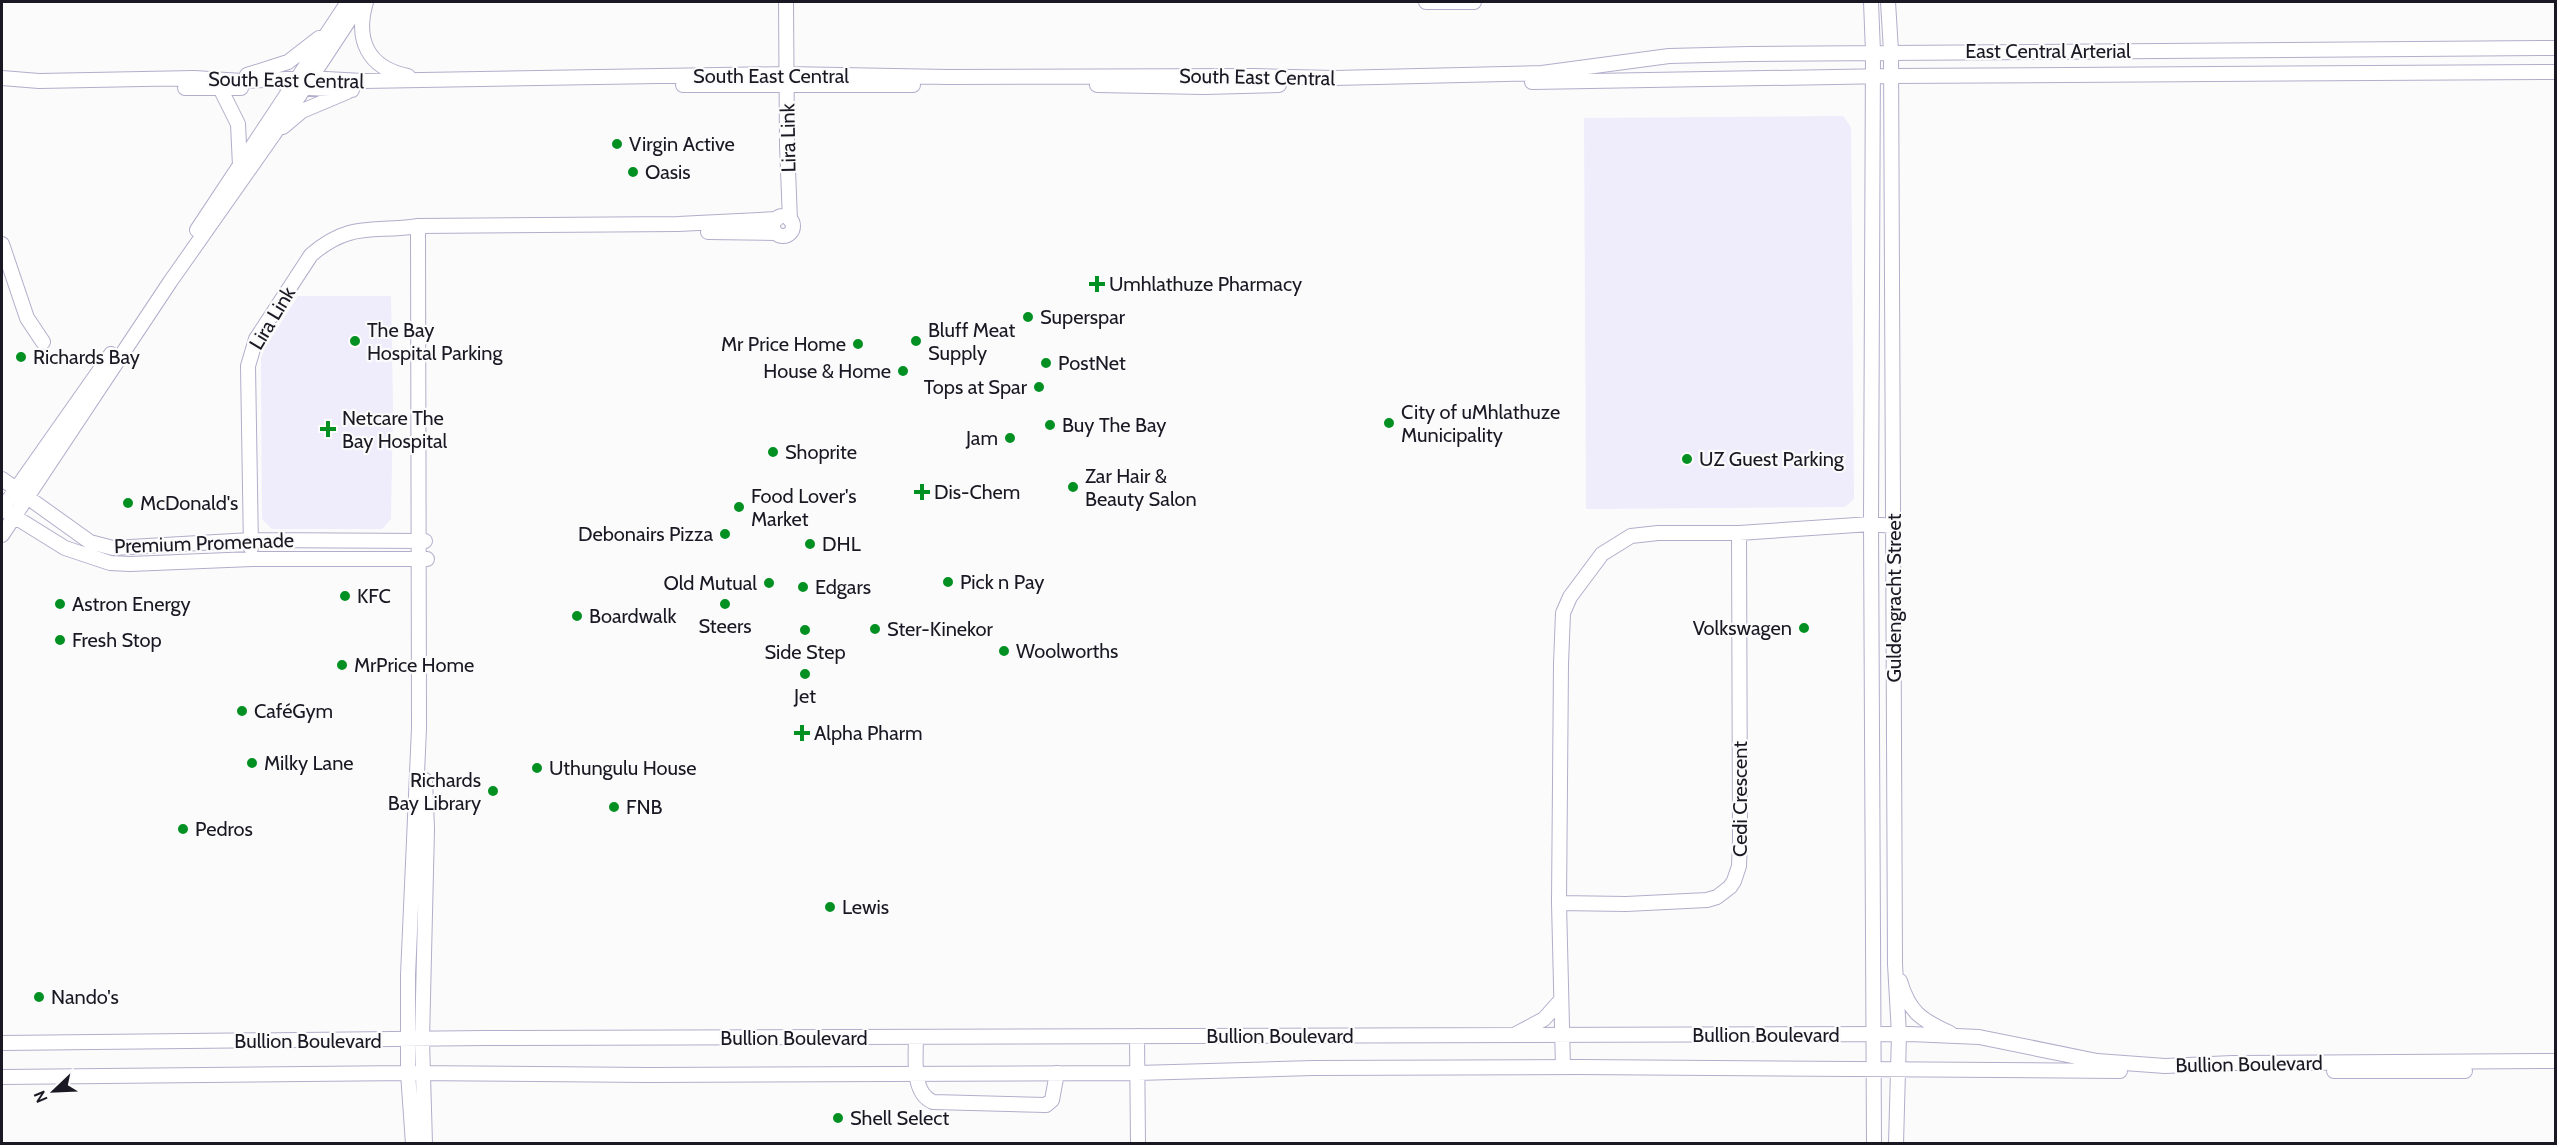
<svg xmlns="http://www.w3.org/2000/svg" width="2557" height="1145" font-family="Cabin,sans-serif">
<rect width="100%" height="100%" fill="#fbfbfb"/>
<path fill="#efecfb" d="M1843 116 1851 127 1854 499 1845 507 1586 509 1584 118Z
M298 296H391L393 405 391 519 382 529H272L262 519 261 358 265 348Z"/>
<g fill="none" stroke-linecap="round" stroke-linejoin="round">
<g stroke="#b3adcb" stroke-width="16">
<path id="minor" d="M366 2C355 39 367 68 408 76
M786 2 787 145 790 220
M1426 2H1474
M1871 2 1873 52 1871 524 1874 1144
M1888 2 1891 51 1895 964 1899 1034 1896 1144
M247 75 288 62 319 38
M2 78 39 81 194 78 243 81 308 78 363 81 786 74 948 77 1253 76 1334 78 1542 73 1669 56 1749 54 2556 48
M1532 82 1891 76 2556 72
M683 85H913
M1097 85 1204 87 1279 85
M287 87 352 90
M185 88H241
M220 88 238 124 240 166
M283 127 302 111 347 92
M773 226a10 10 0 1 1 20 0a10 10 0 1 1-20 0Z
M197 230 348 2
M708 232 776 233
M2 244 27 318 43 342
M2 479 90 542 113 548 251 540 425 541
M2 509 111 354
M7 512 65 548 110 563 130 564 252 559H427
M2 535 170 282 274 134 361 2
M251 548 248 366 256 339 311 255C350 221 373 233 418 226
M1559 903 1626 904 1707 900 1717 897 1730 887 1734 881 1739 866 1740 840 1739 533
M1900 981C1909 1012 1921 1020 1950 1033
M1516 1034 1544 1019 1561 1000
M1137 1036 1138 1144
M916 1037C916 1057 911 1093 933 1102L1046 1105 1052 1100 1057 1073
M2 1043 485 1038 1910 1034 1979 1037 2097 1061 2165 1066 2233 1063 2556 1061
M1563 1067 1559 903 1561 664 1563 613 1570 597 1602 554 1631 536 1658 533H1739L1871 524 1893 526
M2334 1071H2465
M2 1077 408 1073 648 1075 1137 1073 1313 1068 1579 1067 2120 1071
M413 1144 408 1073V975L419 728 418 226 678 224 777 219
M425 1144 422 1040 427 829 425 780"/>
</g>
<use href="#minor" stroke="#fff" stroke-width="14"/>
</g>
<g fill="#039022" stroke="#fbfbfb" stroke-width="2">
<circle cx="617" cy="144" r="6"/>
<circle cx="633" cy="172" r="6"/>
<path d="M1094 275h6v6h6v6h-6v6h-6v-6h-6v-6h6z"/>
<circle cx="1028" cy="317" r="6"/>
<circle cx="355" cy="341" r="6"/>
<circle cx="916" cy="341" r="6"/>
<circle cx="858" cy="344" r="6"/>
<circle cx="21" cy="357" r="6"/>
<circle cx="1046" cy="363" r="6"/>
<circle cx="903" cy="371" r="6"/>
<circle cx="1039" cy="387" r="6"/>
<circle cx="1389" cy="423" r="6"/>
<circle cx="1050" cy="425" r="6"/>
<path d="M325 420h6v6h6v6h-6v6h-6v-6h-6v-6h6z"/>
<circle cx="1010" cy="438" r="6"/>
<circle cx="773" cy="452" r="6"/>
<circle cx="1687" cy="459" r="6"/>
<circle cx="1073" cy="487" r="6"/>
<path d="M919 483h6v6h6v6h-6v6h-6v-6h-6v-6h6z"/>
<circle cx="128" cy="503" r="6"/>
<circle cx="739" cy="507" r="6"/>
<circle cx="725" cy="534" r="6"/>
<circle cx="810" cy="544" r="6"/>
<circle cx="948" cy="582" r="6"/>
<circle cx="769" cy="583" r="6"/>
<circle cx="803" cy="587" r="6"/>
<circle cx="345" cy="596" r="6"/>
<circle cx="60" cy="604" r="6"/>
<circle cx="725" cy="604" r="6"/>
<circle cx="577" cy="616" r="6"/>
<circle cx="1804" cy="628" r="6"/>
<circle cx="875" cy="629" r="6"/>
<circle cx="805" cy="630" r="6"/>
<circle cx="60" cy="640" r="6"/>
<circle cx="1004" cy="651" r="6"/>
<circle cx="342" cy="665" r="6"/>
<circle cx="805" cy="674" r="6"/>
<circle cx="242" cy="711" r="6"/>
<path d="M799 724h6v6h6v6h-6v6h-6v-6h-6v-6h6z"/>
<circle cx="252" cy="763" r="6"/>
<circle cx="537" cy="768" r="6"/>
<circle cx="493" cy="791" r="6"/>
<circle cx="614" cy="807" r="6"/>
<circle cx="183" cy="829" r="6"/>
<circle cx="830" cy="907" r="6"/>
<circle cx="39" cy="997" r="6"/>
<circle cx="838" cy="1118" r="6"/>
</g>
<g text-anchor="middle" stroke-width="4.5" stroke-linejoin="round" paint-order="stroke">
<g font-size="20" fill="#1a1823" stroke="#fbfbfb">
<text x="2048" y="58">East Central Arterial</text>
<text x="771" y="83">South East Central</text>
<text transform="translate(1257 77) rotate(1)" y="7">South East Central</text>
<text transform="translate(286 80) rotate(1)" y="7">South East Central</text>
<text transform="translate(788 138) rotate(-91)" y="7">Lira Link</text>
<text transform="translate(272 318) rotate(-59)" y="7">Lira Link</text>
<text transform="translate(204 543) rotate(-2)" y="7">Premium Promenade</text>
<text transform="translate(1894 598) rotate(-90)" y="7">Guldengracht Street</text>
<text transform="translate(1740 799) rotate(-90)" y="7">Cedi Crescent</text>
<text x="1766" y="1042">Bullion Boulevard</text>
<text x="1280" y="1043">Bullion Boulevard</text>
<text x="794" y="1045">Bullion Boulevard</text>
<text x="308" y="1048">Bullion Boulevard</text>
<text transform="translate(2249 1064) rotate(-1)" y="7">Bullion Boulevard</text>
</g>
<g font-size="20" fill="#1a1823" stroke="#fbfbfb" text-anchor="start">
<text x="629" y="151">Virgin Active</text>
<text x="645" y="179">Oasis</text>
<text x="1109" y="291">Umhlathuze Pharmacy</text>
<text x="1040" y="324">Superspar</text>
<text x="367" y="337">The Bay<tspan x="367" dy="23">Hospital Parking</tspan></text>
<text x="928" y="337">Bluff Meat<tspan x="928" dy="23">Supply</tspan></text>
<text x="846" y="351" text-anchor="end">Mr Price Home</text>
<text x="33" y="364">Richards Bay</text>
<text x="1058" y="370">PostNet</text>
<text x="891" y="378" text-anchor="end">House &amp; Home</text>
<text x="1027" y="394" text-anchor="end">Tops at Spar</text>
<text x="1401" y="419">City of uMhlathuze<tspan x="1401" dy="23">Municipality</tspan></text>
<text x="342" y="425">Netcare The<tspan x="342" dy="23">Bay Hospital</tspan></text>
<text x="1062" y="432">Buy The Bay</text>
<text x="998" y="445" text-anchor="end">Jam</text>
<text x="785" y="459">Shoprite</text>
<text x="1699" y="466">UZ Guest Parking</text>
<text x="1085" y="483">Zar Hair &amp;<tspan x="1085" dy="23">Beauty Salon</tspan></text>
<text x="934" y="499">Dis-Chem</text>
<text x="751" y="503">Food Lover's<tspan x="751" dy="23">Market</tspan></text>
<text x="140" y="510">McDonald's</text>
<text x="713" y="541" text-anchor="end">Debonairs Pizza</text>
<text x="822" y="551">DHL</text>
<text x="960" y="589">Pick n Pay</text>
<text x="757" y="590" text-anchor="end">Old Mutual</text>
<text x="815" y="594">Edgars</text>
<text x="357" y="603">KFC</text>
<text x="72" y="611">Astron Energy</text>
<text x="589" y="623">Boardwalk</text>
<text x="725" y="633" text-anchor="middle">Steers</text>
<text x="1792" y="635" text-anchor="end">Volkswagen</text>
<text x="887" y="636">Ster-Kinekor</text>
<text x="72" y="647">Fresh Stop</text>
<text x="1016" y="658">Woolworths</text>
<text x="805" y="659" text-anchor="middle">Side Step</text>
<text x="354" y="672">MrPrice Home</text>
<text x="805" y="703" text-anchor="middle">Jet</text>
<text x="254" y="718">CaféGym</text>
<text x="814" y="740">Alpha Pharm</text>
<text x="264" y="770">Milky Lane</text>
<text x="549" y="775">Uthungulu House</text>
<text x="481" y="787" text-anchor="end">Richards<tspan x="481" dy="23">Bay Library</tspan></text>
<text x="626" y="814">FNB</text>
<text x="195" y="836">Pedros</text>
<text x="842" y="914">Lewis</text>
<text x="51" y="1004">Nando's</text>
<text x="850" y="1125">Shell Select</text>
</g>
</g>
<rect width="2557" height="1145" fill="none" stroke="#1a1823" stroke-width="6"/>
<g transform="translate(54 1091) rotate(247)" stroke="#fbfbfb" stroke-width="4.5" paint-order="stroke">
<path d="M0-4.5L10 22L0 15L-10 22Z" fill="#1a1823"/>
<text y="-9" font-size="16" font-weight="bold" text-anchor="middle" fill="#1a1823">N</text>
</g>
</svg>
